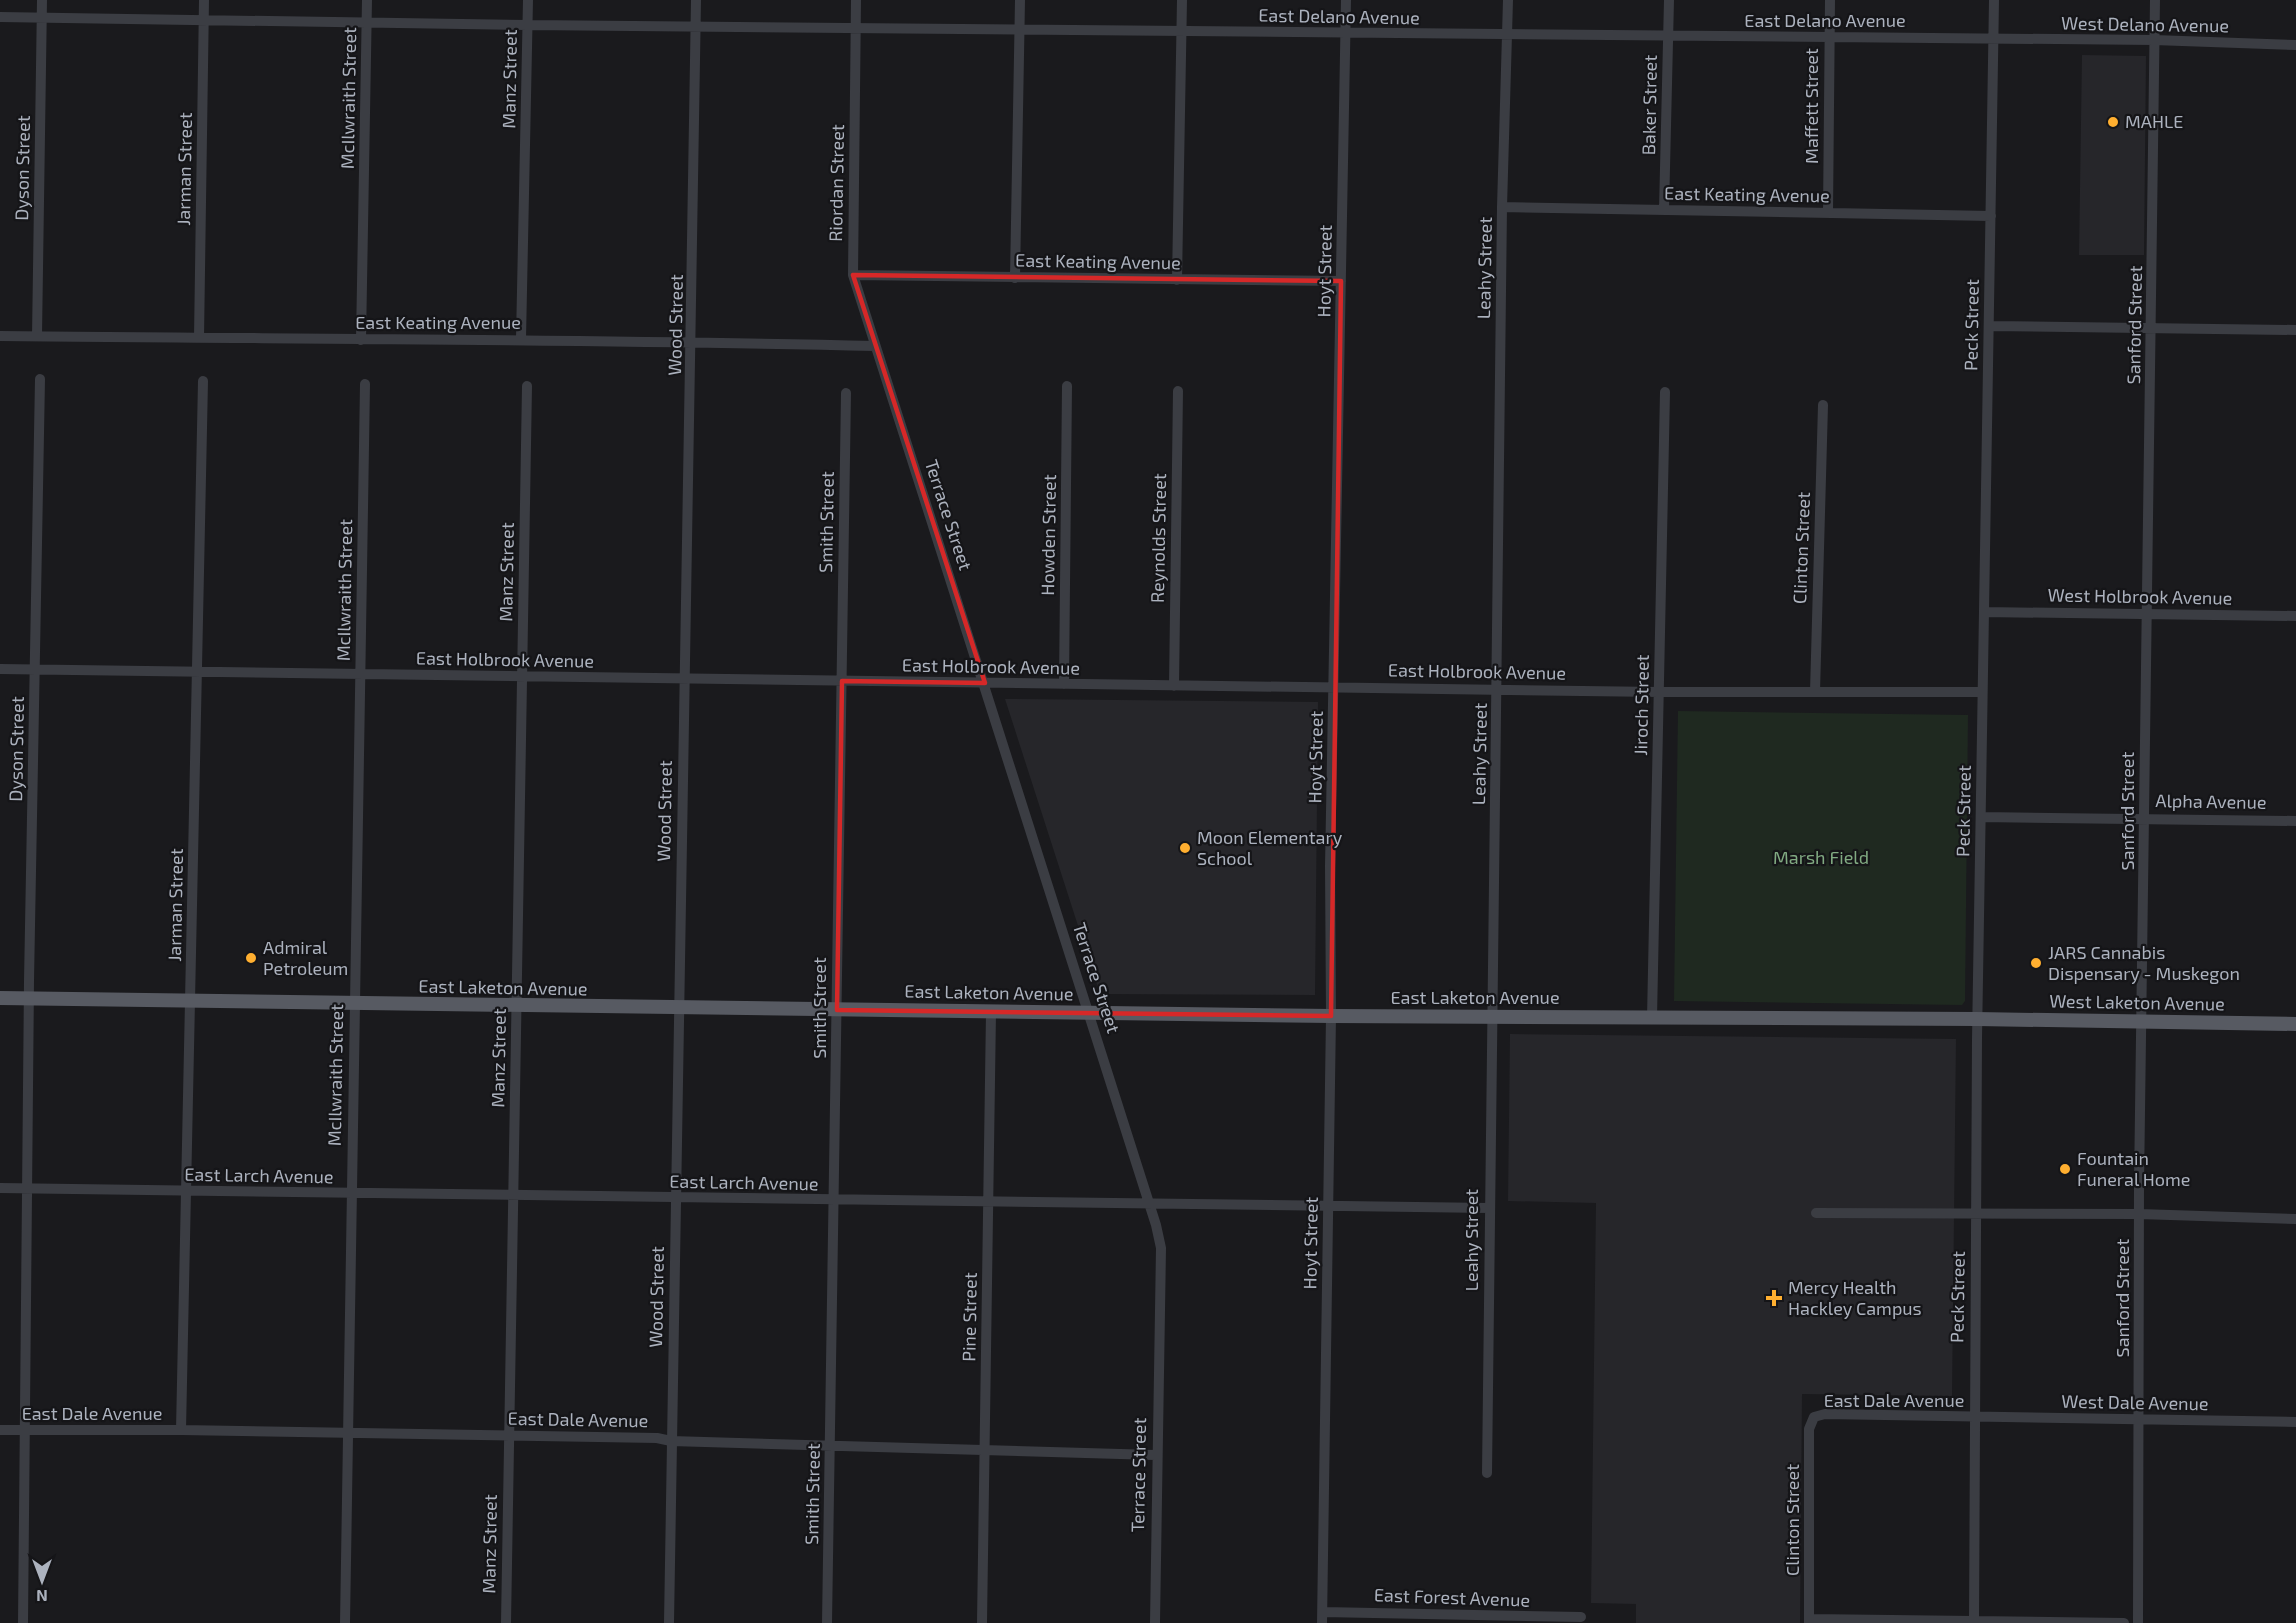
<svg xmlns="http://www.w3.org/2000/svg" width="2296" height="1623" font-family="'Exo 2',sans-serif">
<rect width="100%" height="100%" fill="#1a1a1d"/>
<path fill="#26262a" d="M2082 55 2146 56 2144 255H2079Z
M1005 699 1318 702 1315 995 1100 994Z
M1510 1034 1956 1039 1952 1396 1802 1394 1800 1623H1636V1604L1591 1603 1596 1203 1508 1201Z"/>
<path fill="#1f2920" d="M1678 711 1968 715 1965 1001 1962 1005 1674 1001Z"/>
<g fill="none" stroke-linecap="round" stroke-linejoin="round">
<path stroke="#3b3d43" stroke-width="10" d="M856 0 853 275 1156 1225 1161 1248 1155 1623
M0 17 528 25 2154 40 2296 45
M1502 207 1991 216
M1664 210 1669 0
M1828 213 1830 0
M853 275 1341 281
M1015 278 1020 0
M1177 280 1182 0
M1989 326 2296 330
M0 336C292 339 584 339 875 346
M37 336 42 0
M199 338 204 0
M521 339 528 0
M361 340 367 0
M1984 612 2296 616
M0 669 1659 692H1982
M1064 684 1067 386
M1174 686 1178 391
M1815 692 1823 405
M1981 817 2296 821
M1652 1018 1665 392
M0 1188 1489 1208
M1816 1213 2139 1214 2296 1219
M0 1430H181L657 1438 671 1441 1155 1455
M181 1430 203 381
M1487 1473 1502 207 1508 0
M1323 1612 1581 1617
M1809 1619 2124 1623
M23 1623 29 981 40 379
M345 1623 365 384
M506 1623 527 386
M669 1623C675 1082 690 541 696 0
M827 1623 846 393
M982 1623 991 1012
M1322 1623 1331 1016 1330 866 1346 0
M1809 1623V1429L1814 1417 1825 1414 2296 1422
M1974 1623 1977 1039 1994 0
M2138 1623 2139 1185 2155 0"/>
<path stroke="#575a62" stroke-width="14" d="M0 998 1331 1016 1977 1019 2296 1024"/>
</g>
<path fill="none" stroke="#d62828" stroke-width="4.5" stroke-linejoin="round" d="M853 275 1341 281 1331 1016 837 1010 842 681 985 683Z"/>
<g fill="#ffaf30" stroke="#151518" stroke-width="2">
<circle cx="2113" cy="122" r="6"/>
<circle cx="1185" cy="848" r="6"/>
<circle cx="251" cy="958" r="6"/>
<circle cx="2036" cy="963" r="6"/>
<circle cx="2065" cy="1169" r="6"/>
<path d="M1771 1289h6v6h6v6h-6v6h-6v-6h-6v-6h6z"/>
</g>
<g text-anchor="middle" stroke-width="4.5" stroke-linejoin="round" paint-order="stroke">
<g font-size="18" fill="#acb2be" stroke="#151518">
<text transform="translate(1339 17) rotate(1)" y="6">East Delano Avenue</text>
<text x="1825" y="27">East Delano Avenue</text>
<text transform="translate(2145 25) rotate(1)" y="6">West Delano Avenue</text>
<text transform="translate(510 79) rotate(-89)" y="6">Manz Street</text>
<text transform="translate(349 98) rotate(-89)" y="6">McIlwraith Street</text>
<text transform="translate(1650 105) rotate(-89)" y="6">Baker Street</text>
<text transform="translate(1812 106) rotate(-90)" y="6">Maffett Street</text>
<text transform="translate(23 168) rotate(-89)" y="6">Dyson Street</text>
<text transform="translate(185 169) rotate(-89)" y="6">Jarman Street</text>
<text transform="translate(837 183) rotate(-89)" y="6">Riordan Street</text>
<text transform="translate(1747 195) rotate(1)" y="6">East Keating Avenue</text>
<text transform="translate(1098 262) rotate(1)" y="6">East Keating Avenue</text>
<text transform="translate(1485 268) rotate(-89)" y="6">Leahy Street</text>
<text transform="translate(1325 271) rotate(-89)" y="6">Hoyt Street</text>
<text x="438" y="329">East Keating Avenue</text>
<text transform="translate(676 325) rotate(-89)" y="6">Wood Street</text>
<text transform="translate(1972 325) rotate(-89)" y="6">Peck Street</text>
<text transform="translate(2135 325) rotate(-89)" y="6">Sanford Street</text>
<text transform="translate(948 515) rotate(72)" y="6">Terrace Street</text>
<text transform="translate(827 522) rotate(-89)" y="6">Smith Street</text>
<text transform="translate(1049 535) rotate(-89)" y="6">Howden Street</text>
<text transform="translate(1159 538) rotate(-89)" y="6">Reynolds Street</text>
<text transform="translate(1802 548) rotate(-88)" y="6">Clinton Street</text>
<text transform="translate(507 572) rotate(-89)" y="6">Manz Street</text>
<text transform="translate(345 590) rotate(-89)" y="6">McIlwraith Street</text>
<text transform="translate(2140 597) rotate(1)" y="6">West Holbrook Avenue</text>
<text transform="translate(505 660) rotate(1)" y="6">East Holbrook Avenue</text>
<text transform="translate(991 667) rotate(1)" y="6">East Holbrook Avenue</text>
<text transform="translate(1477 672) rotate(1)" y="6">East Holbrook Avenue</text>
<text transform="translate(1642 705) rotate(-89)" y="6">Jiroch Street</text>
<text transform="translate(17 749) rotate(-89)" y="6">Dyson Street</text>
<text transform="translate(1480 754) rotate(-89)" y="6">Leahy Street</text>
<text transform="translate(1316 757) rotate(-89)" y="6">Hoyt Street</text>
<text transform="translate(2211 802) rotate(1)" y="6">Alpha Avenue</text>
<text transform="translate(665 811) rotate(-89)" y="6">Wood Street</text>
<text transform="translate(1964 811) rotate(-89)" y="6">Peck Street</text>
<text transform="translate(2128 811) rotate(-90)" y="6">Sanford Street</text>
<text transform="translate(176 905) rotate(-89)" y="6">Jarman Street</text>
<text transform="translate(1096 978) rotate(72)" y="6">Terrace Street</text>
<text transform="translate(503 988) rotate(1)" y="6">East Laketon Avenue</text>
<text transform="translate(989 993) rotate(1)" y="6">East Laketon Avenue</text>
<text x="1475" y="1004">East Laketon Avenue</text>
<text transform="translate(2137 1003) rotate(1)" y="6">West Laketon Avenue</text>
<text transform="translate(820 1008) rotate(-90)" y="6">Smith Street</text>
<text transform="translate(499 1058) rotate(-89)" y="6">Manz Street</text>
<text transform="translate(336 1075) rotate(-89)" y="6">McIlwraith Street</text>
<text transform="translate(259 1176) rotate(1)" y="6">East Larch Avenue</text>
<text transform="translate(744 1183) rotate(1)" y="6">East Larch Avenue</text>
<text transform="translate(1472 1240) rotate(-90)" y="6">Leahy Street</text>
<text transform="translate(1311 1243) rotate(-89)" y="6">Hoyt Street</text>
<text transform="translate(657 1297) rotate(-89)" y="6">Wood Street</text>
<text transform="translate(1958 1297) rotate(-89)" y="6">Peck Street</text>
<text transform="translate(2123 1298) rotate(-90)" y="6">Sanford Street</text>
<text transform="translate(970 1317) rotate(-89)" y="6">Pine Street</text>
<text x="1894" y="1407">East Dale Avenue</text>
<text transform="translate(2135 1403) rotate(1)" y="6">West Dale Avenue</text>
<text x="92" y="1420">East Dale Avenue</text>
<text transform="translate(578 1420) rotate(1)" y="6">East Dale Avenue</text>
<text transform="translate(1139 1475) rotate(-89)" y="6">Terrace Street</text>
<text transform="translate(813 1494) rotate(-89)" y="6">Smith Street</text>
<text transform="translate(1793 1520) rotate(-90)" y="6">Clinton Street</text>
<text transform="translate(490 1544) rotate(-89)" y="6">Manz Street</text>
<text transform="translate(1452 1598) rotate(2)" y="6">East Forest Avenue</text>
</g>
<g font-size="18" fill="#acb2be" stroke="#151518" text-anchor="start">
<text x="2125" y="128">MAHLE</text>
<text x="1197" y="844">Moon Elementary<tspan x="1197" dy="21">School</tspan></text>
<text x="263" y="954">Admiral<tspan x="263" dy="21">Petroleum</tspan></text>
<text x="2048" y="959">JARS Cannabis<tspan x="2048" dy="21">Dispensary - Muskegon</tspan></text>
<text x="2077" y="1165">Fountain<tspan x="2077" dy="21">Funeral Home</tspan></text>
<text x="1788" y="1294">Mercy Health<tspan x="1788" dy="21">Hackley Campus</tspan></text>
</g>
<g font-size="18" fill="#81aa82" stroke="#151518">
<text x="1821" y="864">Marsh Field</text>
</g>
</g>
<g transform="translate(42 1581) rotate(180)" stroke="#151518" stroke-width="4.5" paint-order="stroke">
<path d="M0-4.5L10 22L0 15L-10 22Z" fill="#acb2be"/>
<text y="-9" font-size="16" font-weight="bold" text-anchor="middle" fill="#acb2be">N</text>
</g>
</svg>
